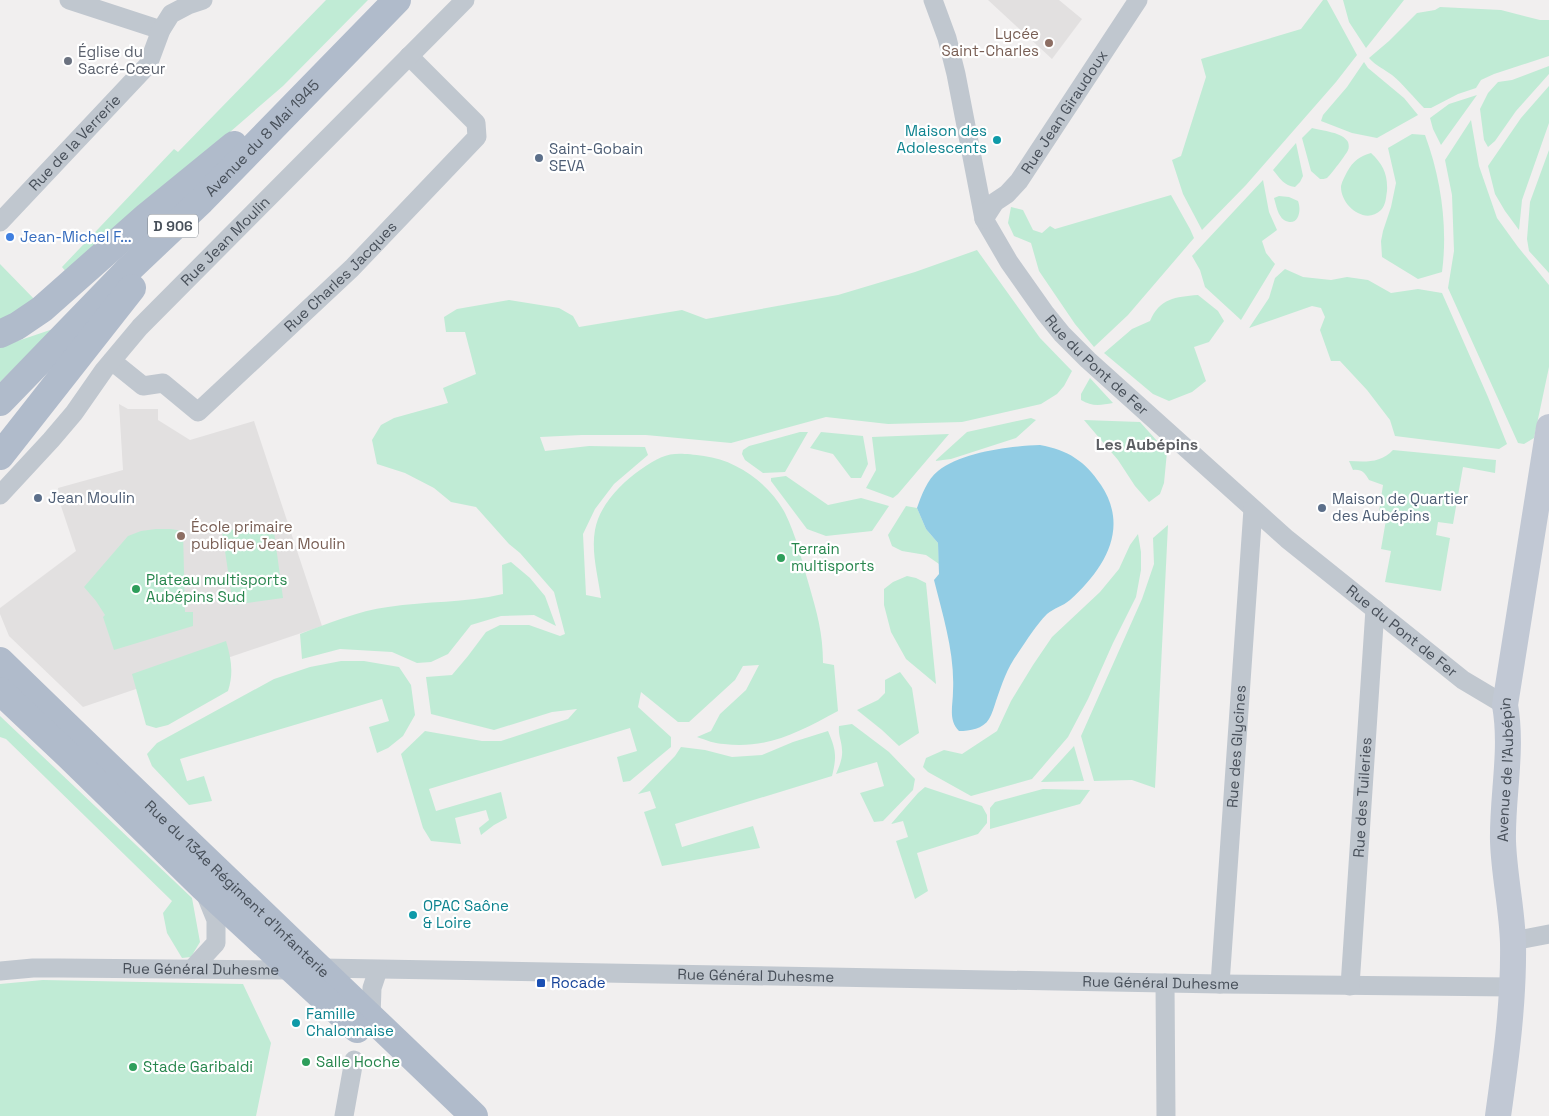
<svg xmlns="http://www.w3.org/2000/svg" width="1549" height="1116" font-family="'Space Grotesk',sans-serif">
<rect width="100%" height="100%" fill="#f1efef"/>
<path fill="#e2e0e0" d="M988 0H1059L1082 19 1052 59Z
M119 404 128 409H158V420L190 440 254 421 322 626 83 707 9 636 0 614V608L76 551 60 503 58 488 123 470Z"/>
<path fill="#c0ebd5" d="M326 0H368L283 86 67 273 62 267 174 149 178 152Z
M1323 0H1327L1357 55 1336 82 1246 185 1202 230 1183 194 1172 160 1181 156 1206 77 1201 59 1301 29Z
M1343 0H1404L1366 48 1349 22Z
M1440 7 1501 10 1540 20H1549V56L1494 74 1481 80 1476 88 1458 94 1431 108H1424C1413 97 1404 85 1392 75 1384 69 1376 66 1369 58L1389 41 1417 13 1435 10Z
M1364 62 1368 68 1404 98 1418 115 1377 138 1352 133 1321 121 1323 115 1347 87Z
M1549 66V74L1516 111 1495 141 1488 147 1484 140 1480 109 1488 93 1498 82 1512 80Z
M1549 86V123L1522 200 1519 230 1505 211 1495 194 1488 166 1521 118Z
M1477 95 1441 145 1433 129 1430 118 1449 104Z
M1471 120 1479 166 1497 218 1518 247 1549 285V367L1534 438 1524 444 1518 443 1448 288 1454 251 1452 195 1445 160Z
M1312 128C1322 131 1343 132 1348 142 1349 145 1349 148 1348 150 1348 152 1329 177 1327 178 1325 179 1322 179 1320 179L1311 171 1302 138Z
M1412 134 1425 135C1441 178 1448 227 1442 272L1418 279 1382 257 1381 241 1383 231 1391 207 1396 183 1388 148Z
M1296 143 1303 176 1300 182 1295 187C1284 186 1280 178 1273 170Z
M1549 150V273L1529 251 1527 239 1530 202Z
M1371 153C1383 164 1388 175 1387 191 1386 197 1386 205 1381 210 1365 226 1340 205 1341 186 1342 181 1345 176 1347 172 1353 161 1360 156 1371 153Z
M1263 180 1269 212 1277 230 1262 241 1266 253 1275 264 1241 320 1205 287 1200 270 1192 256Z
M1171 195 1190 229 1194 238 1128 315 1094 347 1075 324 1039 271 1031 243 1014 236 1008 223 1011 207 1023 210 1033 230 1042 233 1050 226 1055 229Z
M1279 196 1289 197 1298 201C1302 211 1298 228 1284 220 1278 216 1276 205 1274 198Z
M977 250 1040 338 1072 371 1064 386 1057 394 1041 404 962 422 888 424 826 417 731 443 646 435H582L540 437 545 451 589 446 645 447 648 455 614 484 595 509 583 534 586 595 601 598C598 576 591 552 595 530 599 506 621 483 640 470 666 452 672 452 704 456 736 460 769 483 785 513 796 535 802 561 809 585 817 613 823 633 823 663L834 665 838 711C799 732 769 749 724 744 715 744 706 740 697 737L711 731 720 714 746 690 759 665 743 666 735 680 689 722H678L641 692 638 707 671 737V747L630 781 623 782 617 757 637 751 630 728 429 789 436 811 501 792 507 818 494 825 481 835 479 828 489 820 486 810 455 818 461 844 431 841 423 828 401 754 425 731 482 741H501L568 719 577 709 552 712 494 730 431 714 426 677 452 675 468 656 486 632 500 625H529L560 636 565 634 554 592 520 553 509 544 476 507 451 502 434 488 405 473 377 464 372 440 381 425 394 418 448 403 443 388 476 374 465 332H446L444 317 457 309 509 300 559 308 573 316 579 327 682 310 706 319 838 295 915 272Z
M0 264 36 301 0 321Z
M1285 269 1303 277 1331 280 1347 277 1368 280 1391 293 1418 289 1442 293 1488 397 1507 444 1499 449 1395 436 1390 420 1367 390 1340 361H1331L1320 330 1325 317 1321 308 1312 306 1249 328 1269 298 1275 278Z
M1198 295 1218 311 1224 321 1209 342 1194 347 1206 381 1192 392 1169 401 1153 394 1104 353 1132 329 1150 321C1160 298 1175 297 1198 295Z
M53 329 0 382V347Z
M1090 378 1113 403C1101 405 1092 407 1081 400V394Z
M1031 418 1036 420 1016 438 951 459 935 461 967 432Z
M1084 420 1140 422 1167 452 1164 483 1160 494 1149 502 1135 486 1118 460Z
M800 432H808L785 472 763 473 745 460 742 454 743 450 749 446Z
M821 432 863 436 868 464 861 478H851L833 454 810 448Z
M949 434 898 494 893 498 866 488 876 470 872 437Z
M1393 450 1496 460 1495 473 1463 467 1453 524 1438 522 1436 535 1450 538 1441 591 1385 582 1391 551 1381 549 1387 514 1379 512 1383 485 1369 480C1365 473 1362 469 1353 470L1349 461C1366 462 1381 463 1393 450Z
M786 476 828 505 861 498 889 506 872 531 826 536 807 529 771 481V478Z
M906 506 917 508 926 529 938 543 939 564 926 555 902 551 892 546 888 535Z
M273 524 283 598 233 605 222 531Z
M1168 525 1155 788 1132 780 1094 781 1081 736 1142 599 1154 564 1153 538Z
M156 529H171L183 531 185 612H193V626L114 650 103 617 105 615 96 601 84 587 128 536 141 531Z
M1138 534 1141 552V570L1136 597 1113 643 1088 699 1068 737 1032 779 971 796 928 772 923 767 926 758 944 750 962 754 997 731 1011 701 1033 665 1052 637 1100 592 1119 569 1130 545Z
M511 562 530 578 545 596 556 626 534 615 501 616 471 625 448 654 431 662 417 663 392 652 340 649 302 659 300 634C329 623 358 611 388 607 427 601 465 603 503 594L502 565Z
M907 576 916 578 926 583 936 684 906 659 891 632 884 605V589L893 582Z
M226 641C231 658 234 673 228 691L168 725 156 728 146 725 132 674Z
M341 661H364L399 667 411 685 415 715 403 736 388 748 377 753 369 727 389 721 382 699 180 759 187 781 204 776 212 801 189 805 152 766 147 754 157 743 274 679 310 667Z
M900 672 912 688 919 733 899 746 882 730 857 710 878 700 885 693V680Z
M0 716 192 898 200 942 191 957 182 958 167 933 163 913 172 901 6 739 0 737Z
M852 724 889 752 915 779 913 790 883 821 874 822 860 793 884 786 877 762 836 774C839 767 843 758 842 750 842 742 838 735 839 726Z
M828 731C836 750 837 756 832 776L675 824 682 847 753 826 760 848 662 866 644 812 656 808 650 791 638 794 675 756 681 747 705 750 732 757 762 755 793 742Z
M1074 746 1084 781 1041 782Z
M925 787 982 806 987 815V823L978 834 917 853 928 891 915 899 896 841 908 837 903 821 891 824 918 793Z
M1043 789 1090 790 1080 804 990 829V808L995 802Z
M43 980 243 984 271 1043 256 1116H0V984Z"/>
<path fill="#91cce4" d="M1040 445C1068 450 1085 461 1101 485 1130 529 1104 569 1070 600 1063 606 1054 608 1047 614 1036 625 1027 640 1018 653 1007 668 1002 684 996 701 994 707 992 714 989 719 983 729 970 731 959 731 948 720 953 706 953 691 955 654 943 616 934 580L939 574 938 543 926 529 917 508C922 494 927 480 938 471 962 452 1010 446 1040 445Z"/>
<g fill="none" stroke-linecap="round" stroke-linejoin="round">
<g stroke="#c0c7cf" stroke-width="19">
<path d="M69 0 161 30"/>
<path id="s1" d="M933 0 947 38 956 74 984 219 1009 262 1045 313 1062 334 1088 360 1287 539 1463 680 1505 705"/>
<path id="s2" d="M984 219 995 202 1007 194 1019 181 1138 0"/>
<path id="s3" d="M0 222 148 65 161 30 171 14 188 5 203 0"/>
<path id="s4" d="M112 361 143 386 163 383 198 412 352 268 477 137 476 123 409 56"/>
<path id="s5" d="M0 495 51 440 74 413 104 370 140 327 465 0"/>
<path d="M1513 941 1549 934"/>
<path d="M192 969 216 943V920L205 893"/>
<path id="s6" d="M0 971 33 968H59L292 970 322 968 1220 984 1512 987"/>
<path d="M1165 983 1166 1116"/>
<path id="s7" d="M1220 984 1253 509"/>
<path id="s8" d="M1350 986 1375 609"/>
<path d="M371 1017 372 988 378 970"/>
<path d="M344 1116 354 1060"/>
</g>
<path stroke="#c1c8d4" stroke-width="26" id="s9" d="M1498 1116C1506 1059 1514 1001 1513 943 1512 908 1504 875 1503 841 1502 796 1513 750 1505 705L1549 427"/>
<g stroke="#b0bbcb" stroke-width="28">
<path d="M0 334 17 326 42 309 147 216 234 145"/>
<path id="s10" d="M0 402 127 271 201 201 397 0"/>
<path d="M0 456 132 288"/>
<path id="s11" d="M0 661C157 814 316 964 474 1116"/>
<path d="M0 691 70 757 203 887 357 1029"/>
</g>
</g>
<g fill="#8d6e63" stroke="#fff" stroke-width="2">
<circle cx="1049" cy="43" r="5"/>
<circle cx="181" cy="536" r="5"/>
</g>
<circle fill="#6b7280" stroke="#fff" stroke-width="2" cx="68" cy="61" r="5"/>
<g fill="#0f9aa8" stroke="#fff" stroke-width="2">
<circle cx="997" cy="140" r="5"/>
<circle cx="413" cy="915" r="5"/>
<circle cx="296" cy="1023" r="5"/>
</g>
<g fill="#5c6f8a" stroke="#fff" stroke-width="2">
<circle cx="539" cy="158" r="5"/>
<circle cx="38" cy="498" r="5"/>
<circle cx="1322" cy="508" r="5"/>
</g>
<circle fill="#3f7fe0" stroke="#fff" stroke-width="2" cx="10" cy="237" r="5"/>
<g fill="#2e9e5b" stroke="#fff" stroke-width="2">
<circle cx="781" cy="558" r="5"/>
<circle cx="136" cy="589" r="5"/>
<circle cx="306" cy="1062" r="5"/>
<circle cx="133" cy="1067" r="5"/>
</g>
<rect fill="#1a4fb4" stroke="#fff" stroke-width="2" x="536" y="978" width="10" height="10" rx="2.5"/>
<g text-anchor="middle" stroke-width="4.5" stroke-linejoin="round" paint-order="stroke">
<rect fill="#fff" stroke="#7f848c" stroke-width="1" x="148" y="214.5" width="50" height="23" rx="4"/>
<g font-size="14" font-weight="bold" fill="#48505a">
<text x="173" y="231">D 906</text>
</g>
<g font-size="15" fill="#785e54" stroke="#fff" text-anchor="end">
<text x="1039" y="39">Lycée<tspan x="1039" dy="17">Saint-Charles</tspan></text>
<text x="191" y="532" text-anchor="start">École primaire<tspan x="191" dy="17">publique Jean Moulin</tspan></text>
</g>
<g font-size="15" fill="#5b616d" stroke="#fff" text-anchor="start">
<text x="78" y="57">Église du<tspan x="78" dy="17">Sacré-Cœur</tspan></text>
</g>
<g font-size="15" fill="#48505a" stroke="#fff">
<text dy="5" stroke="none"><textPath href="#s2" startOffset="135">Rue Jean Giraudoux</textPath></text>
<text dy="5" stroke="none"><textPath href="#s10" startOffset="372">Avenue du 8 Mai 1945</textPath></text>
<text dy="5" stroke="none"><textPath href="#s3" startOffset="109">Rue de la Verrerie</textPath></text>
<text dy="5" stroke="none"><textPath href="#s5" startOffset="340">Rue Jean Moulin</textPath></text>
<text dy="5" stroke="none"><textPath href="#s4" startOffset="302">Rue Charles Jacques</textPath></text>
<text dy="5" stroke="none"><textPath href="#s1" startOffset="411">Rue du Pont de Fer</textPath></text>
<text dy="5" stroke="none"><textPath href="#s1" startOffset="816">Rue du Pont de Fer</textPath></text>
<text dy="5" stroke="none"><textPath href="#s7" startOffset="238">Rue des Glycines</textPath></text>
<text dy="5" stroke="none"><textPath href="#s9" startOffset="348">Avenue de l'Aubépin</textPath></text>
<text dy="5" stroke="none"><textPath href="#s8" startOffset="189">Rue des Tuileries</textPath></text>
<text dy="5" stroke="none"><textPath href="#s11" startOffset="329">Rue du 134e Régiment d'Infanterie</textPath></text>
<text dy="5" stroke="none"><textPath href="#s6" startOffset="201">Rue Général Duhesme</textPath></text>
<text dy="5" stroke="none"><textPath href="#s6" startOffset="756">Rue Général Duhesme</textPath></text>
<text dy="5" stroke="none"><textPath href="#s6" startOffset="1161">Rue Général Duhesme</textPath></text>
</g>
<g font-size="15" fill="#0d838f" stroke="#fff" text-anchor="start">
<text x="987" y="136" text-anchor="end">Maison des<tspan x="987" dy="17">Adolescents</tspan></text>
<text x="423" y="911">OPAC Saône<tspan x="423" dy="17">&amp; Loire</tspan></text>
<text x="306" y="1019">Famille<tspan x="306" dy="17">Chalonnaise</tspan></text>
</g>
<g font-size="15" fill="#4e5e75" stroke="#fff" text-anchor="start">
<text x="549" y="154">Saint-Gobain<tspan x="549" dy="17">SEVA</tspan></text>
<text x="48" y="503">Jean Moulin</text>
<text x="1332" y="504">Maison de Quartier<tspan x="1332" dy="17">des Aubépins</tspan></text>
</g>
<g font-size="15" fill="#366cbe" stroke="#fff" text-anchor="start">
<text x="20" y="242">Jean-Michel F...</text>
</g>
<g font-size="15" fill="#27864d" stroke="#fff" text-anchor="start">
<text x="791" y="554">Terrain<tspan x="791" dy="17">multisports</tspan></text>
<text x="146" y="585">Plateau multisports<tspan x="146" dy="17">Aubépins Sud</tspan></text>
<text x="316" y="1067">Salle Hoche</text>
<text x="143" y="1072">Stade Garibaldi</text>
</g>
<g font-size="15" fill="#164399" stroke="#fff" text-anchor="start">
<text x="551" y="988">Rocade</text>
</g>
<g font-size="16" font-weight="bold" fill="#5c5e63" stroke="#fff">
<text x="1147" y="450">Les Aubépins</text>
</g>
</g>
</svg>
